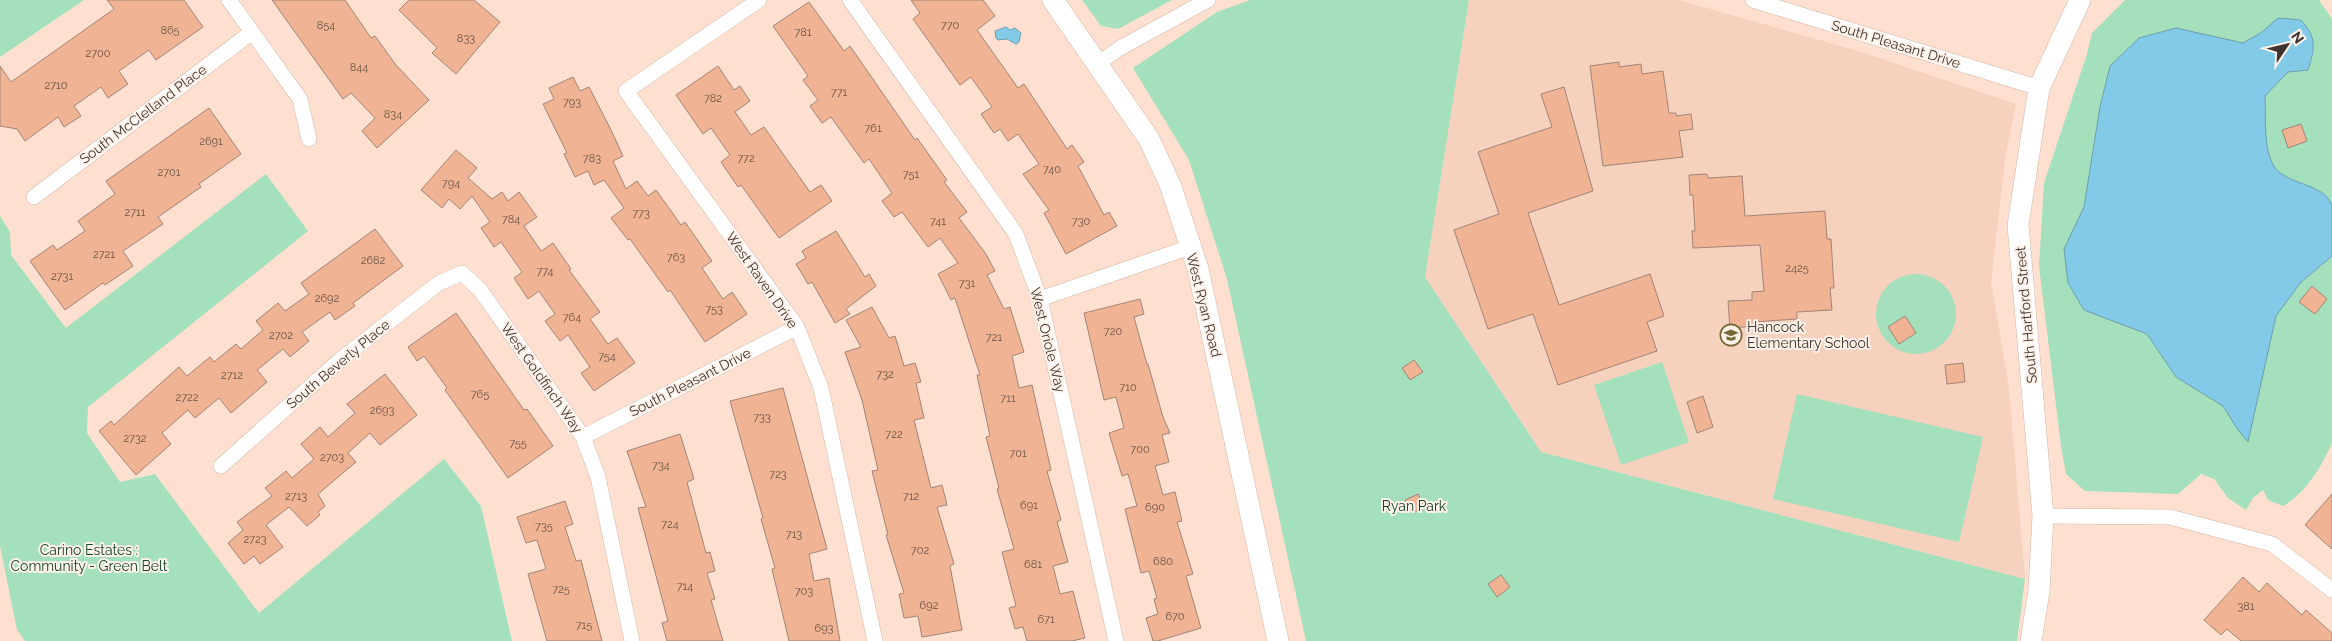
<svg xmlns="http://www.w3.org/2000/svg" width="2332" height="641" font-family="Raleway,sans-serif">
<rect width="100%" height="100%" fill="#ffe0d0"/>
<path fill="#f6d1be" d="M1469 0H1679L1865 53 2016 104 2006 153 1991 282 2009 388 2025 579 1541 452 1425 277Z"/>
<path fill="#a3e0bb" d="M0 0H84L0 57Z
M1082 0H1172L1118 29 1101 26Z
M1250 0H1469L1425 277 1541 452 2025 579 2017 641H1306L1227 279 1189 160 1133 68 1217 12Z
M2125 0H2319L2332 19V443C2322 466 2305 494 2283 506L2268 500 2263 490 2253 498 2246 510 2228 498 2214 479 2201 474 2178 494 2085 491 2066 474 2061 446 2039 266 2044 183 2086 57 2092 33Z
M266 174 308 231 88 407 87 433 120 482 155 474 259 613 444 459 481 506 512 641H25L17 630 0 546V216L10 232 11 255 66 328Z
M1876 314a40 40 0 1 1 80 0a40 40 0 1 1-80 0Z
M1662 362 1689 442 1621 465 1594 385Z
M1797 394 1983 437 1959 542 1773 499Z"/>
<path fill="#83cae8" stroke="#6f9db0" d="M2278 18 2301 20C2317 38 2315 48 2308 70L2288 72 2265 96C2266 117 2263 145 2273 165 2285 186 2325 182 2332 206 2332 215 2332 245 2332 256L2301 282 2276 316 2248 442 2238 430 2223 406 2176 377 2147 334 2084 310 2068 283 2064 249 2084 207 2100 107 2110 66 2139 38 2176 28 2243 43 2262 32Z
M1006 27 1010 30 1015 28 1021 33 1019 42 1016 44 1007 39 998 40 996 38 995 31Z"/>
<path fill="#f0b393" stroke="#a18577" d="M107 0H184L203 27 156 60 149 50 119 71 128 84 108 98 101 87 74 106 81 116 64 127 58 117 25 141 17 129 0 126V66L11 82 114 9Z
M272 0H345L371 38 375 36 396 65 429 100 377 148 362 131 375 118 351 93 343 99Z
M409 0H474L500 22 456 74 432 53 437 48 399 10Z
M911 0H983L995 16 977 30 1018 88 1024 84 1067 149 1072 145 1084 162 1078 166 1104 215 1109 212 1117 226 1066 254 1044 213 1049 210 1023 174 1039 164 1018 134 1008 141 1000 129 994 133 981 114 992 107 971 77 960 85 913 19 920 13Z
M809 2 844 51 850 46 915 140 917 138 947 180 944 182 967 212 959 218 986 254 995 271 987 275 1004 309 1010 307 1024 352 1012 356 1019 388 1032 385 1051 470 1047 471 1061 520 1057 522 1068 562 1053 566 1060 594 1073 591 1085 638 1072 641H1027L1023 627 1015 629 1009 608 1016 606 1002 552 1014 549 997 489 999 488 986 437 990 436 977 375H980L955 298 951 300 938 274 958 263 940 238 928 247 902 212 894 217 882 201 892 193 869 159 864 163 831 117 822 123 810 106 818 100 803 80 808 76 773 26Z
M1619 62V67L1641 64 1642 74 1663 71 1669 113H1676V116L1691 114 1693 129 1679 131 1683 157 1603 166 1590 66Z
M718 66 734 90 740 86 750 101 735 112 751 135 764 127 810 192 821 185 832 201 779 238 741 185 738 187 721 162 730 155 711 128 703 134 676 95Z
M573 77 580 91 589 87 612 132 623 156 613 161 626 189 637 181 648 196 656 190 681 225 685 222 712 261 702 268 723 299 732 292 747 314 705 342 670 290 668 292 630 239 628 240 611 218 624 208 604 180 594 185 588 171 575 177 564 154 567 153 543 104 554 99 549 88Z
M1564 87 1593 191 1528 213 1559 305 1650 274 1664 316 1647 322 1657 351 1558 385 1533 314 1488 329 1454 230 1499 214 1478 152 1552 127 1541 94Z
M209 108 241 154 199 184 201 187 158 217 163 224 123 251 133 266 105 285 103 283 65 310 30 261 53 245 57 250 85 231 78 221 115 194 106 181Z
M2301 124 2307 141 2288 148 2282 130Z
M456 150 477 168 468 178 492 199 502 192 508 201 519 192 537 217 524 226 541 251 553 243 571 269 569 270 600 312 590 319 608 344 617 338 635 363 594 391 581 373 590 367 568 335 560 341 545 321 555 314 539 291 528 299 514 278 522 272 501 242 494 247 481 228 490 222 472 196 460 209 449 199 442 208 421 190Z
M1707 174 1708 178 1742 176 1745 216 1825 211 1827 239H1831L1834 288H1830L1832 310 1797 312V319L1754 322 1755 326 1730 328 1728 301 1752 300V292L1764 291 1760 245 1693 248 1692 231H1695L1693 195H1690L1689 175Z
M375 229 403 266 353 303 355 306 335 320 330 312 302 332 309 341 290 357 283 349 257 370 267 382 231 413 219 398 195 418 188 410 162 433 171 444 136 475 99 431 111 421 114 425 179 367 187 376 210 357 214 362 236 344 241 349 263 330 256 321 278 303 285 311 309 294 301 283Z
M836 231 865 277 869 274 876 286 846 309 850 314 835 323 812 282 808 284 796 264 806 258 802 251Z
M2312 286 2327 299 2315 314 2299 302Z
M1140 299 1144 314 1134 317 1147 364H1148L1163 417 1170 433 1162 435 1169 462 1155 466 1163 495 1175 492 1182 521 1177 522 1193 574 1186 576 1201 628 1158 641H1153L1146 618 1158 614 1154 599 1157 598 1149 571 1141 573 1125 509 1137 506 1128 474 1122 476 1109 433 1124 428 1116 397 1104 400 1084 313Z
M872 307 889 338 895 336 904 366 915 363 921 382 916 383 924 418 914 420 931 488 942 485 947 505 937 507 954 564 950 566 962 630 922 637 918 616 904 618 899 594 904 593 886 535H888L872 471 878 470 862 400 845 352 861 347 846 320Z
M456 313 524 410 527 409 553 446 508 478 445 390 447 388 424 356 417 361 408 347Z
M1905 316 1916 333 1899 344 1888 327Z
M1414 360 1423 372 1410 380 1402 368Z
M1963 363 1965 382 1947 384 1945 365Z
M385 374 417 415 380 445 370 433 348 453 356 462 318 494 325 506 318 512 320 515 307 526 289 507 266 525 283 547 260 564 254 556 244 564 228 543 243 530 237 522 272 496 265 488 286 471 292 478 314 459 301 444 320 427 328 437 355 413 347 404Z
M783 388 827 549 809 554 814 581 829 578 840 641H789L772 569 775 568 761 519 763 518 730 401Z
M1703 396 1713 427 1697 433 1687 402Z
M680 434 694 479 687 482 706 553 710 552 715 571 707 573 715 599 711 600 723 641H667L662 623 668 621 638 508 646 507 627 451Z
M1418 494 1425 508 1412 513 1405 500Z
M2332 494V549L2305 525Z
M565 501 573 524 565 527 576 561 581 560 602 641H547L528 574 546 569 537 540 526 543 517 517Z
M1501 575 1510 587 1497 597 1488 584Z
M2243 577 2259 592 2267 583 2302 615 2306 610 2332 633V641H2241L2227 629 2221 635 2204 620Z"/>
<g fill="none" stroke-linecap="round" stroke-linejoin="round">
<g stroke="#d1b4a4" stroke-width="16">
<path id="street" d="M229 0 300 99 309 139
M759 0 626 91 797 327 821 388 875 641
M850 0 1016 234 1040 299 1116 641
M1753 0 2039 88
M1099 63 1120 48 1208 0
M34 197 252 32
M1040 299 1190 247
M583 437 797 327
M221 466 340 360 439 283 462 273 481 291 583 437 598 477 632 641
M2043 516 2170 517 2272 544 2332 590"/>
</g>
<g stroke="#d1b4a4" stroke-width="22">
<path id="secondary" d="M1053 0 1149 139 1171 187 1198 269 1278 641
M2031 641 2039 591 2043 516 2018 225 2039 88 2080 0"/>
</g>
<use href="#street" stroke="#fff" stroke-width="15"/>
<use href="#secondary" stroke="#fff" stroke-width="21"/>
</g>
<defs>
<g id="school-ring" transform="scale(1.125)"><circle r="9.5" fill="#fef2eb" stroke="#736835" stroke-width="1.5"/><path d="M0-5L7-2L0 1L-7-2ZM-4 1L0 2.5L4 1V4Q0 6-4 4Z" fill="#736835"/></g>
</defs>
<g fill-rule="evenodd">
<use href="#school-ring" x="1731" y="335"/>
</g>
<g text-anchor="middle" stroke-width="4" stroke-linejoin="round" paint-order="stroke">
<g font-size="11" fill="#6b5446">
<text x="326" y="29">854</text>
<text x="950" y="29">770</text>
<text x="170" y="34">865</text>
<text x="803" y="36">781</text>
<text x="466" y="42">833</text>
<text x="98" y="57">2700</text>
<text x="359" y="71">844</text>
<text x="56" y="89">2710</text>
<text x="839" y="96">771</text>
<text x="713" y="102">782</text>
<text x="572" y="106">793</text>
<text x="393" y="118">834</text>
<text x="873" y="132">761</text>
<text x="211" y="145">2691</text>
<text x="592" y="162">783</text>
<text x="746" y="162">772</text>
<text x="1052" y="173">740</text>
<text x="169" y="176">2701</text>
<text x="911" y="178">751</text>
<text x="451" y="187">794</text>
<text x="135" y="216">2711</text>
<text x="641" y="217">773</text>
<text x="511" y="223">784</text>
<text x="938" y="225">741</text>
<text x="1081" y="225">730</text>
<text x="104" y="258">2721</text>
<text x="676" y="261">763</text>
<text x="373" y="264">2682</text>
<text x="1797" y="272">2425</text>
<text x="545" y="275">774</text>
<text x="62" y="280">2731</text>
<text x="967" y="287">731</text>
<text x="327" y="302">2692</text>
<text x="714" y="313">753</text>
<text x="572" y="321">764</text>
<text x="1113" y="335">720</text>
<text x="281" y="339">2702</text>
<text x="994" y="341">721</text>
<text x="607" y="360">754</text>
<text x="885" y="378">732</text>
<text x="232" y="379">2712</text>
<text x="1128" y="391">710</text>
<text x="480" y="398">765</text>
<text x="187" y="401">2722</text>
<text x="1008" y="402">711</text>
<text x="382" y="414">2693</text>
<text x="762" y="421">733</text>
<text x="894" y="438">722</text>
<text x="135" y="442">2732</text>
<text x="518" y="447">755</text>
<text x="1140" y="453">700</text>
<text x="1018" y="457">701</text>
<text x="332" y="461">2703</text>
<text x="661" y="469">734</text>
<text x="778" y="478">723</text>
<text x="296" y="500">2713</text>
<text x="911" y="500">712</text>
<text x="1029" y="509">691</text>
<text x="1155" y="511">690</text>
<text x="670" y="528">724</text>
<text x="544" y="530">735</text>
<text x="794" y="538">713</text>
<text x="255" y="543">2723</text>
<text x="920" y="554">702</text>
<text x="1163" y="565">680</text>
<text x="1033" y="568">681</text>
<text x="685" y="590">714</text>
<text x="561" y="593">725</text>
<text x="804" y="595">703</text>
<text x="929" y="609">692</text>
<text x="2246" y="610">381</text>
<text x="1175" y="620">670</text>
<text x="1046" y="623">671</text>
<text x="584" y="629">715</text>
<text x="824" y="632">693</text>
</g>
<g font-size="14" fill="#3f342d" stroke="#fef2eb">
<text transform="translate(1896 44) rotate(17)" y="5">South Pleasant Drive</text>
<text transform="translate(143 114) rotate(-37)" y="5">South McClelland Place</text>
<text transform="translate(762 280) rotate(55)" y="5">West Raven Drive</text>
<text transform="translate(1204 305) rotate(76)" y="5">West Ryan Road</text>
<text transform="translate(2026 315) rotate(-95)" y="5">South Hartford Street</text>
<text transform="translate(1048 340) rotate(76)" y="5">West Oriole Way</text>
<text transform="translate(338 364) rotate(-40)" y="5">South Beverly Place</text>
<text transform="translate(542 378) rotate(55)" y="5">West Goldfinch Way</text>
<text transform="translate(690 382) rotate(-27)" y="5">South Pleasant Drive</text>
</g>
<g font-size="14" fill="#3f342d" stroke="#fef2eb" text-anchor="start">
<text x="1747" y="332">Hancock<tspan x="1747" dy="16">Elementary School</tspan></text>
</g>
<g font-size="14" fill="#14442b" stroke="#fef2eb">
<text x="1414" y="511">Ryan Park</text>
<text x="89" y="555">Carino Estates :<tspan x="89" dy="16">Community - Green Belt</tspan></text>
</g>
</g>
<g transform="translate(2287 45) rotate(55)" stroke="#fef2eb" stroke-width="4" paint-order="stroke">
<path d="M0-4L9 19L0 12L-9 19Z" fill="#3f342d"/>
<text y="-8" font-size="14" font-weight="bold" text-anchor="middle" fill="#3f342d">N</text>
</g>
</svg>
